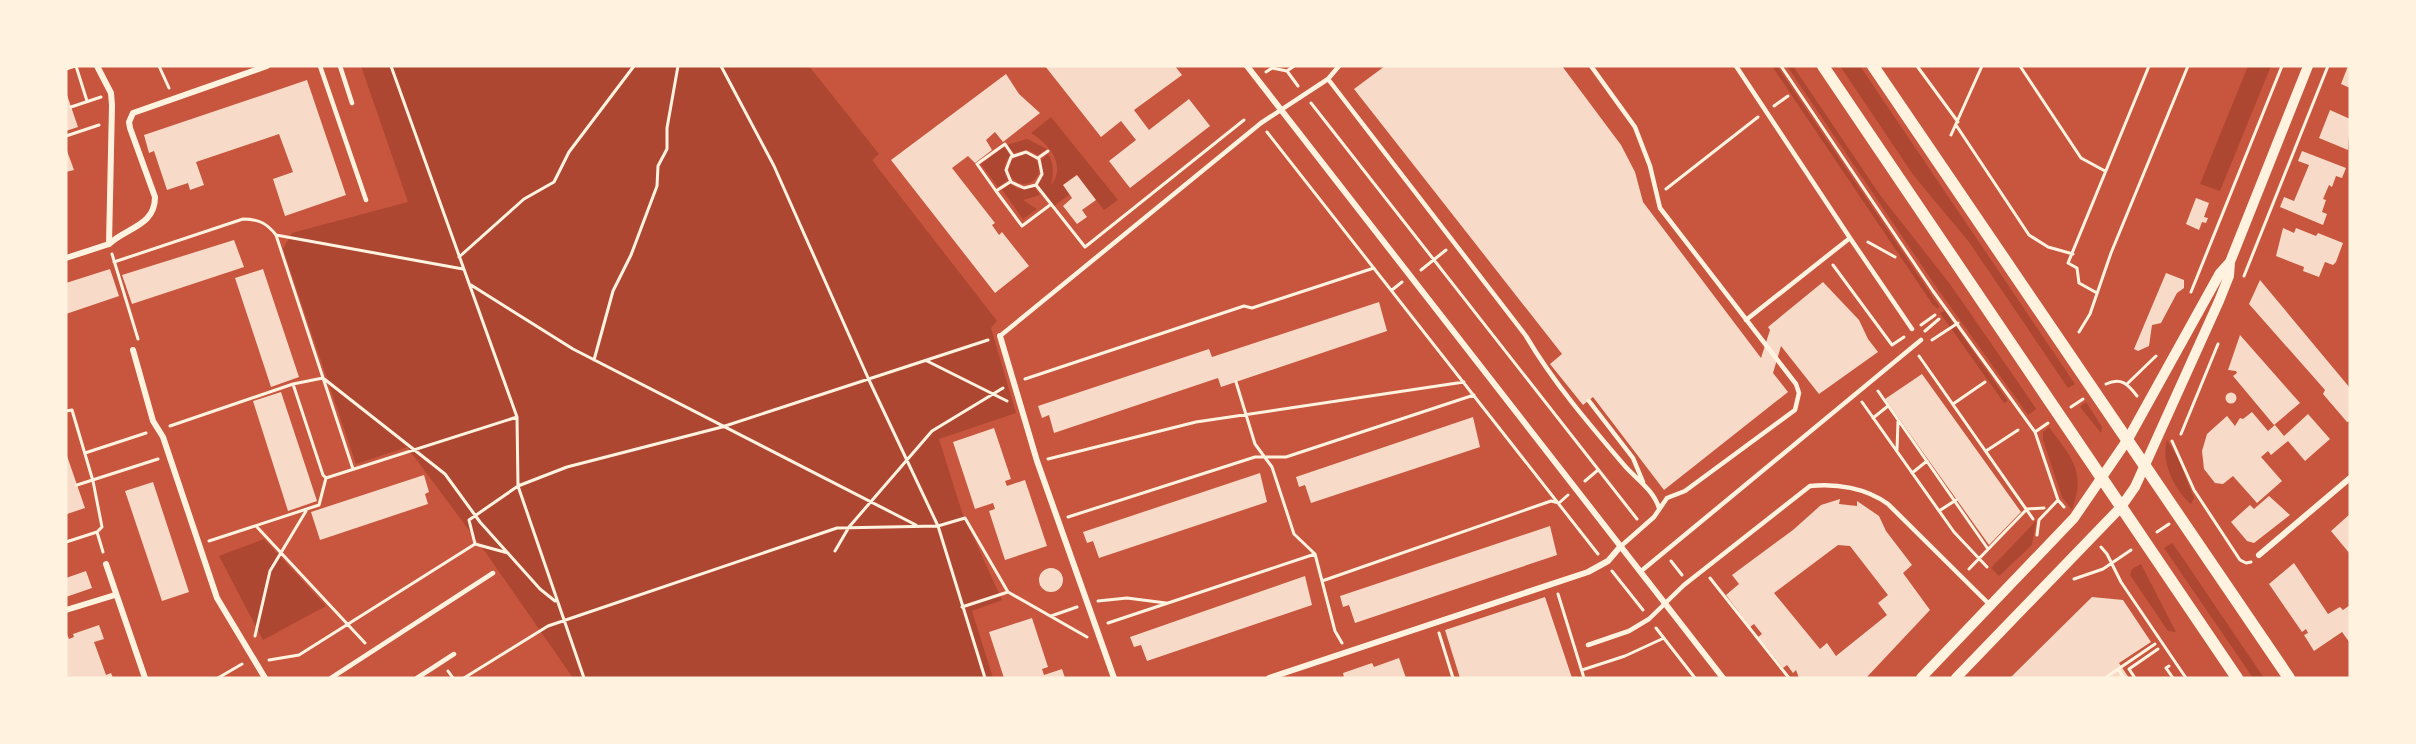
<svg xmlns="http://www.w3.org/2000/svg" width="2416" height="744" font-family="Signika,sans-serif">
<rect width="100%" height="100%" fill="#c8553d"/>
<path fill="#ae4732" d="M361 66H809L879 154 872 160 997 321 991 328 1016 413 939 439 962 512 1002 600 972 611 993 678H573L486 553 407 447 356 464 283 249 292 233 408 202Z
M1772 66H1777L1939 306 1938 309 1933 305Z
M1787 66H1793L1880 195 1950 284 2031 401 2036 409 2028 415 1937 288Z
M1840 66H1860L2075 384 2068 388 1969 242 1914 176Z
M2248 66H2271L2220 191 2200 184Z
M1051 117 1118 200 1104 210 1076 175 1063 185 1070 194 1054 206 1038 184 1044 175 1041 160 1048 154C1054 164 1054 173 1051 185 1067 165 1049 144 1031 133Z
M1027 139 1047 149 1038 155 1028 150 1014 153 1007 145Z
M1004 147 1011 156C1003 161 1003 173 1008 180L998 187 981 164Z
M1009 169a15 15 0 1 1 30 0a15 15 0 1 1-30 0Z
M1010 184 1018 189 1034 187 1040 195 1023 200 1037 209 1023 219 1002 190Z
M1945 311 2008 401 2004 403 1940 313Z
M2086 402 2102 427 2101 433 2080 407Z
M2049 427C2072 459 2086 470 2072 510L2062 497 2043 440V432Z
M2167 440 2178 458 2194 498 2191 504C2175 491 2160 461 2167 440Z
M2036 521 2032 545 1999 576 1991 568Z
M264 539 326 606 263 640 219 556Z
M2172 543 2178 551 2264 678H2253L2164 548Z
M2141 564 2176 632 2168 631 2130 575 2132 569Z"/>
<path fill="#f7dbc8" fill-rule="evenodd" d="M1045 66H1175L1182 75 1134 110 1149 130 1189 99 1210 126 1130 188 1109 161 1136 140 1121 121 1101 137Z
M1385 66H1562L1621 145 1635 172 1643 202 1761 358 1770 330 1768 327 1823 282 1859 320 1868 339 1878 352 1819 394 1781 346 1773 373 1788 392 1664 490 1593 397 1583 405 1550 364 1562 354 1354 89Z
M2348 66H2350V88L2341 84Z
M1006 74 1019 94 1040 113 1003 142 995 132 986 140 992 150 975 163 968 156 952 168 995 223 992 225 999 235 1002 232 1029 266 995 293 891 160Z
M307 80 346 195 285 216 273 179 293 172 279 134 196 162 204 185 190 190 188 183 167 190 154 151 149 153 144 135Z
M66 92 78 127 66 131Z
M2330 110 2350 119 2348 150 2319 138Z
M66 148 74 170 66 172Z
M2302 151 2346 168 2342 178 2336 176 2332 187 2329 185 2323 199 2326 200 2322 212 2327 214 2323 225 2280 207 2284 197 2294 201 2309 165 2298 161Z
M1077 175 1096 200 1082 210 1087 217 1077 224 1063 206 1072 198 1063 185Z
M2196 198 2209 203 2204 217 2208 218 2206 223 2202 222 2199 230 2186 224Z
M2283 228 2294 233 2296 228 2316 236 2318 233 2343 243 2336 262 2333 265 2325 262 2319 277 2303 271 2304 267 2276 256Z
M234 240 244 267 132 304 122 275Z
M110 269 119 296 66 314V283Z
M263 269 299 377 271 387 235 278Z
M2166 273 2184 280V288L2177 293 2161 323 2152 325 2149 346 2138 351 2134 349Z
M2260 280 2350 388V421L2347 422 2323 394 2325 390 2249 304Z
M1379 302 1387 331 1221 387 1218 378 1054 433 1049 415 1042 418 1038 406 1209 349 1212 357Z
M2240 335 2300 403 2274 425 2233 376 2237 373 2236 371 2228 370Z
M1922 374 2021 512 1989 545 1885 399Z
M281 392 317 501 288 511 253 401Z
M2225.5 398a5.5 5.5 0 1 1 11 0a5.5 5.5 0 1 1-11 0Z
M2252 412 2268 431 2275 425 2284 436 2308 414 2330 439 2305 461 2288 441 2271 455 2268 451 2261 457 2282 481 2257 503 2233 476 2223 484 2215 483 2204 469 2202 451 2207 434 2227 416 2235 426 2240 418 2243 419Z
M1473 417 1480 447 1311 503 1305 485 1299 487 1296 477Z
M994 428 1011 479 1005 481 1007 486 1025 480 1047 546 1005 560 989 511 995 509 993 503 975 509 953 442Z
M66 453 85 508 67 514 66 511Z
M1260 473 1267 502 1099 558 1093 541 1087 543 1083 532Z
M424 475 429 492 425 494 428 504 320 540 311 512Z
M153 482 189 592 162 601 125 491Z
M2269 496 2290 515 2254 543 2247 541 2231 522 2250 505 2254 509Z
M1840 499 1839 504 1857 506V501L1879 516 1886 531 1912 565 1903 573 1930 610 1866 678H1799L1796 670 1793 673 1787 665 1783 668 1758 637 1762 634 1754 624 1750 627 1726 595 1739 584 1732 575 1793 530 1821 505ZM1838 545 1850 546 1888 595 1878 603 1887 615 1836 656 1827 643 1820 649 1774 593Z
M2350 514V554L2331 531Z
M1550 526 1557 555 1355 623 1349 605 1343 607 1340 596Z
M2294 563 2328 614 2340 607 2343 610 2350 605V643L2342 632 2314 651 2304 635 2308 633 2306 629 2302 632 2269 584Z
M1039 580a12 12 0 1 1 24 0a12 12 0 1 1-24 0Z
M86 571 92 588 66 597V578Z
M1305 576 1312 605 1147 661 1141 645 1134 647 1130 637Z
M1545 597 1572 678H1460L1445 630Z
M2092 597 2123 600 2151 642 2119 663 2129 678H2010Z
M1032 618 1048 667 1042 669 1044 675 1062 669 1065 678H1004L989 632Z
M99 625 104 639 94 642 106 675 111 673 113 678H66V632L69 639 74 637 73 634Z
M1399 658 1406 678H1344L1343 673 1372 663 1374 667Z"/>
<g fill="none" stroke-linecap="round" stroke-linejoin="round">
<path stroke="#fff3e0" stroke-width="3" d="M76 66 87 101
M159 66 169 88
M391 66 517 417 518 486 584 678
M721 66 774 166 869 380 938 526 985 678
M1781 66 1933 291 2035 432 2058 500 2064 507
M1917 66 1958 122
M2020 66 2081 158 2105 171
M66 69 75 66
M1287 71 1294 66
M1266 72 1272 68 1287 71 1298 86
M1311 103 1637 519
M1774 106 1788 96
M71 107 101 97
M1956 125 2029 235 2048 247 2073 254
M1267 132 1598 554
M1951 135 1982 66
M66 136 99 125
M1038 158 1048 151
M1010 182 996 191 977 164 1005 144 1013 156
M1036 185 1024 188 1011 182 1006 170 1011 157 1026 152 1039 159 1042 174 1036 185 1085 247 1244 120
M1666 189 1758 117
M996 191 1022 226 1050 205
M276 235 463 269
M1868 242 1895 257
M112 254 138 339
M459 257 524 199 554 182 569 152 634 66
M114 262 243 219C258 219 267 223 276 235L353 469
M1833 265 1892 345 1904 337
M1421 270 1446 250
M2244 276 2328 66
M471 285 573 349 916 525
M1392 290 1402 282
M2191 292 2282 66
M2097 293 2079 283 2077 268 2068 263 2149 66
M1921 325 1935 315
M1925 331 1939 319
M2079 332 2090 314 2111 253 2188 66
M1932 340 1958 323
M1919 356 2033 519
M594 360 613 291 631 255 657 186 658 166 667 149V128L678 66
M927 361 1007 401
M1025 379 1244 306 1252 308 1374 268
M1236 382 1255 444 1272 467 1294 534 1315 554 1335 631 1342 643
M2128 383 2156 356
M293 384 323 475 326 478
M2106 384C2121 377 2128 384 2137 396
M1878 391 1988 549
M1862 402 1954 532 1987 567
M1953 404 1985 382
M2071 407 2083 399
M66 411 72 410 93 481 102 527 97 532 103 552
M1873 418 1888 406
M170 426 293 384 323 378 445 474 480 522 540 589 555 601
M2035 432 2048 423
M2181 434 2218 344
M2172 441 2194 490 2240 560 2246 563 2251 562
M1897 450 1898 421
M1986 451 2018 430
M85 453 146 433
M1048 459 1196 422 1464 382
M1912 473 1927 461
M1585 481 1598 470
M77 485 158 459
M1939 511 1956 500
M1068 517 1255 457H1286L1474 395
M257 527 365 643
M2157 532 2169 524
M2037 535 2039 520 2058 500
M209 541 319 505 326 478 517 417
M66 542 97 532
M475 544 508 553
M2101 547 2107 554 2121 582 2186 678
M835 551 849 527 932 431 1003 388
M1671 561 1682 575
M1969 569 2027 509 2044 508
M1612 571 1643 610
M1710 578 1789 678
M2074 579 2103 569 2131 550
M1322 581 1551 501 1559 503 1568 495
M1558 594 1584 678
M1098 601 1127 598 1166 603
M962 607 1008 592
M1051 616 1077 607
M1108 623 1315 554
M1656 628 1695 678
M1439 633 1453 678
M255 636 270 571 306 511
M269 660 299 655 475 544 469 520 518 486 567 467 722 427 988 340
M2169 666 2166 668 2173 678
M2118 669 2124 678
M1582 670 1625 656 1664 638
M448 671 453 678
M218 678 242 664
M464 678 548 626 837 528 938 526 965 518 1008 592 1087 637
M2105 678 2155 644
M2135 678 2129 669 2158 649"/>
<path stroke="#fff3e0" stroke-width="4.5" d="M320 66 366 200
M340 66 352 103
M1591 66 1635 127 1650 166 1660 208 1796 384 1799 393 1795 410 1685 491 1667 498 1654 517 1620 547
M1736 66 1850 238 1746 320
M1328 79 1526 336C1553 382 1589 424 1624 465 1636 479 1653 489 1659 508
M1850 238 1912 329
M1000 336 1261 123 1328 79 1339 66
M1589 401 1633 458 1643 482
M1640 572 1921 340
M1588 645 1629 631 1649 619 1684 585 1810 486C1836 483 1866 488 1888 504L1990 605
M331 678 493 573
M417 678 454 654"/>
<path stroke="#fff3e0" stroke-width="6" d="M1247 66 1723 678
M109 244C127 227 155 226 155 197L130 128 129 122 133 113 267 66
M66 258 109 244 112 105 111 93 97 66
M1000 336 1037 461 1114 678
M133 350 153 421 163 437 217 598 265 678
M2259 555 2350 478
M106 564 145 678
M66 610 115 595
M1269 678 1588 572 1608 561 1620 547"/>
<path stroke="#fff3e0" stroke-width="10" d="M1921 678 2074 518 2128 439 2220 273 2230 262 2308 66
M1956 678 2121 507 2135 487 2219 301 2229 276 2230 262"/>
<path stroke="#fff3e0" stroke-width="12" d="M1823 66 2237 678
M1873 66 2289 678"/>
</g>
<rect width="2416" height="744" fill="none" stroke="#fff3e0" stroke-width="135"/>
</svg>
